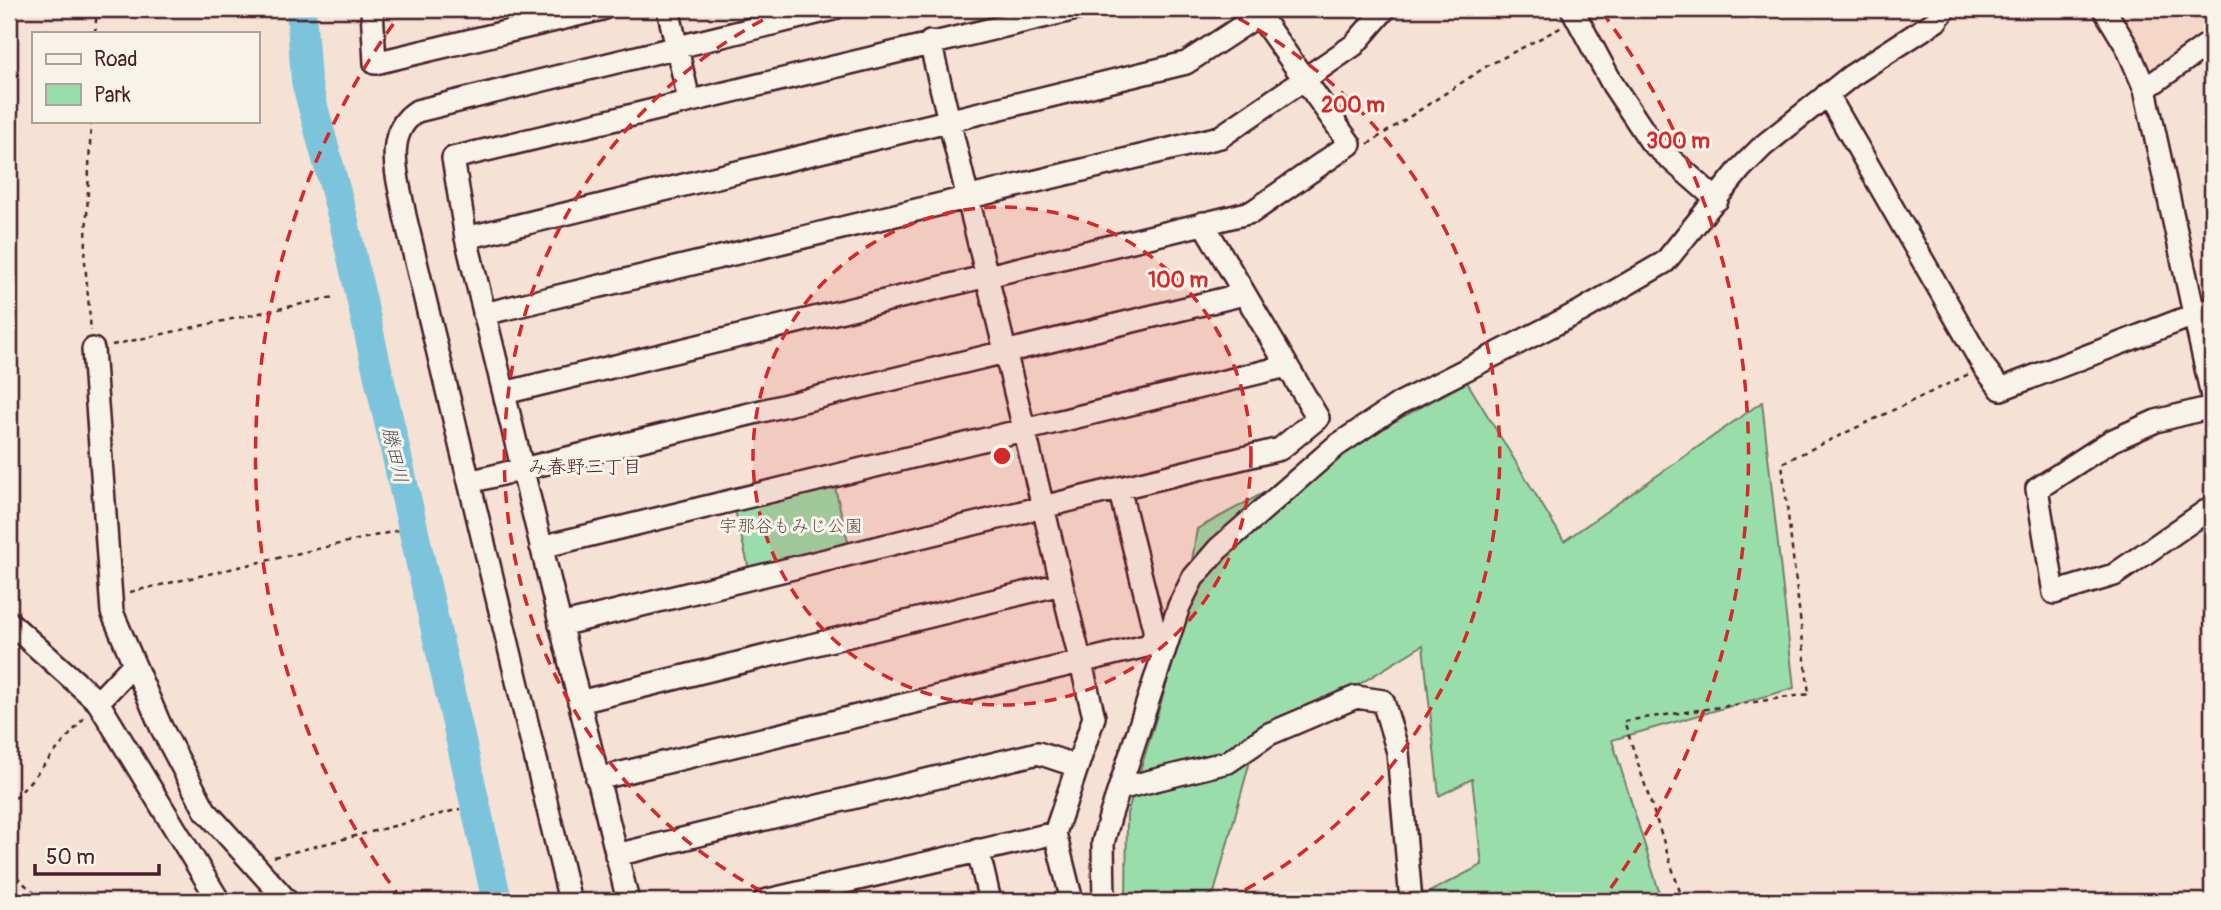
<svg xmlns="http://www.w3.org/2000/svg" width="2221" height="910" font-family="Pangolin,'Klee One',sans-serif">
<rect width="100%" height="100%" fill="#f5e2d4"/>
<filter id="ink" filterUnits="userSpaceOnUse"><feTurbulence type="fractalNoise" baseFrequency=".0143" numOctaves="2"/><feDisplacementMap in="SourceGraphic" scale="14" xChannelSelector="R" yChannelSelector="G"/><feConvolveMatrix kernelMatrix="1 2 1 2 8 2 1 2 1" color-interpolation-filters="sRGB"/></filter>
<g filter="url(#ink)">
<path fill="#f4d7c6" d="M2118 9H2212V35L2149 72Z"/>
<path fill="#99deaa" stroke="#727e6a" stroke-width="2" d="M1467 382 1564 541 1762 402 1794 688 1612 740 1662 901H1412L1482 865 1472 779 1439 796 1423 645 1253 750 1214 893 1199 901H1126L1127 814 1179 643 1197 529Z
M834 483 849 546 749 569 734 506Z"/>
<g fill="none" stroke-linecap="round" stroke-linejoin="round">
<path stroke="#7bc4db" stroke-width="30" d="M301 9 306 81 344 222 497 901"/>
<g stroke="#4a1f2b" stroke-width="26">
<path id="minor" d="M372 9 375 63 602 9
M668 9 689 100
M1572 9 1613 85 1651 142 1717 200
M2104 9 2127 47 2145 89 2212 396
M930 42 1094 717 1055 833 1072 901
M2145 89 2212 41
M1827 94 1984 367 2001 389 2212 308
M466 238 1186 63 1268 9
M484 314 1220 137 1354 45 1385 9
M93 349 112 612 161 727 205 810 287 901
M504 393 1252 212 1350 144 1259 15
M2212 407 2156 421 2111 441 2037 489 2054 593 2114 575 2212 507
M469 482 1244 294
M541 547 1287 366
M9 622 98 702 219 901
M560 625 1280 449 1318 418 1203 223
M98 702 133 665
M579 702 1061 584
M597 779 1150 645 1155 633 1119 488
M1119 789 1228 762 1269 734 1356 697 1383 701 1398 752 1411 901
M978 850 990 901
M616 855 1038 753 1077 766
M570 901 405 216C399 181 381 134 417 111L833 9
M628 901 466 238 453 158 1076 9
M764 901 1055 833
M1104 901 1103 843 1110 817 1179 606 1193 578 1218 549 1336 446 1400 403 1581 311 1665 262 1741 168 1763 146 1851 76 1936 21 1945 9"/>
</g>
<path stroke="#4a1f2b" stroke-width="2.5" stroke-dasharray="5 5" stroke-linecap="butt" d="M95 33 97 9
M91 121 85 262 91 331
M1368 144 1487 66 1562 27
M112 345 334 297
M130 592 400 530
M9 806 84 718
M274 857 460 809
M9 870 43 901
M1683 901 1624 721 1809 694 1782 463 1969 374"/>
<use href="#minor" stroke="#f7f3e8" stroke-width="21"/>
</g>
</g>
<circle cx="1002" cy="456" r="249" fill="#d62828" fill-opacity=".12"/>
<g fill="none" stroke="#d62828" stroke-width="3.5" stroke-dasharray="12 9">
<circle cx="1002" cy="456" r="249"/>
<path d="M780 901A497 497 0 0 1 784 9M1220 9A497 497 0 0 1 1224 901"/>
<path d="M402 900A746 746 0 0 1 402 12M1602 12A746 746 0 0 1 1602 900"/>
</g>
<g text-anchor="middle" stroke-width="6" stroke-linejoin="round" paint-order="stroke">
<g font-size="18" fill="#5e4f4b" stroke="#f7f3e8">
<text x="791" y="532">宇那谷もみじ公園</text>
</g>
<g font-size="19" font-style="italic" fill="#595160" stroke="#f7f3e8">
<text transform="translate(396 455) rotate(77)" y="7">勝田川</text>
</g>
<g font-size="19" fill="#4a1f2b" stroke="#f7f3e8">
<text x="585" y="473">み春野三丁目</text>
</g>
</g>
<circle cx="1002" cy="456" r="10" fill="#d62828" stroke="#f7f3e8" stroke-width="3.5"/>
<g font-size="21" text-anchor="middle" font-weight="bold" fill="#d62828" stroke="#f7f3e8" stroke-width="6" stroke-linejoin="round" paint-order="stroke">
<text x="1353" y="112">200 m</text>
<text x="1678" y="148">300 m</text>
<text x="1178" y="287">100 m</text>
</g>
<rect width="2221" height="910" fill="none" stroke="#f7f3e8" stroke-width="35"/>
<rect x="18" y="18" width="2186" height="875" fill="none" stroke="#4a1f2b" stroke-width="2.5" filter="url(#ink)"/>
<rect x="32" y="32" width="228" height="91" fill="#f7f3e8" stroke="#b29e9c" stroke-width="2"/>
<rect x="46" y="54" width="35" height="10" fill="#f7f3e8" stroke="#b29e9c" stroke-width="2"/>
<text x="94" y="66" font-size="21" fill="#4a1f2b">Road</text>
<rect x="46" y="84" width="35" height="21" fill="#99deaa" stroke="#b29e9c" stroke-width="2"/>
<text x="94" y="102" font-size="21" fill="#4a1f2b">Park</text>
<path d="M35 864v10h124v-10" fill="none" stroke="#4a1f2b" stroke-width="3.5"/>
<text x="46" y="864" font-size="21" fill="#4a1f2b" stroke="#f7f3e8" stroke-width="5" paint-order="stroke">50 m</text>
</svg>
